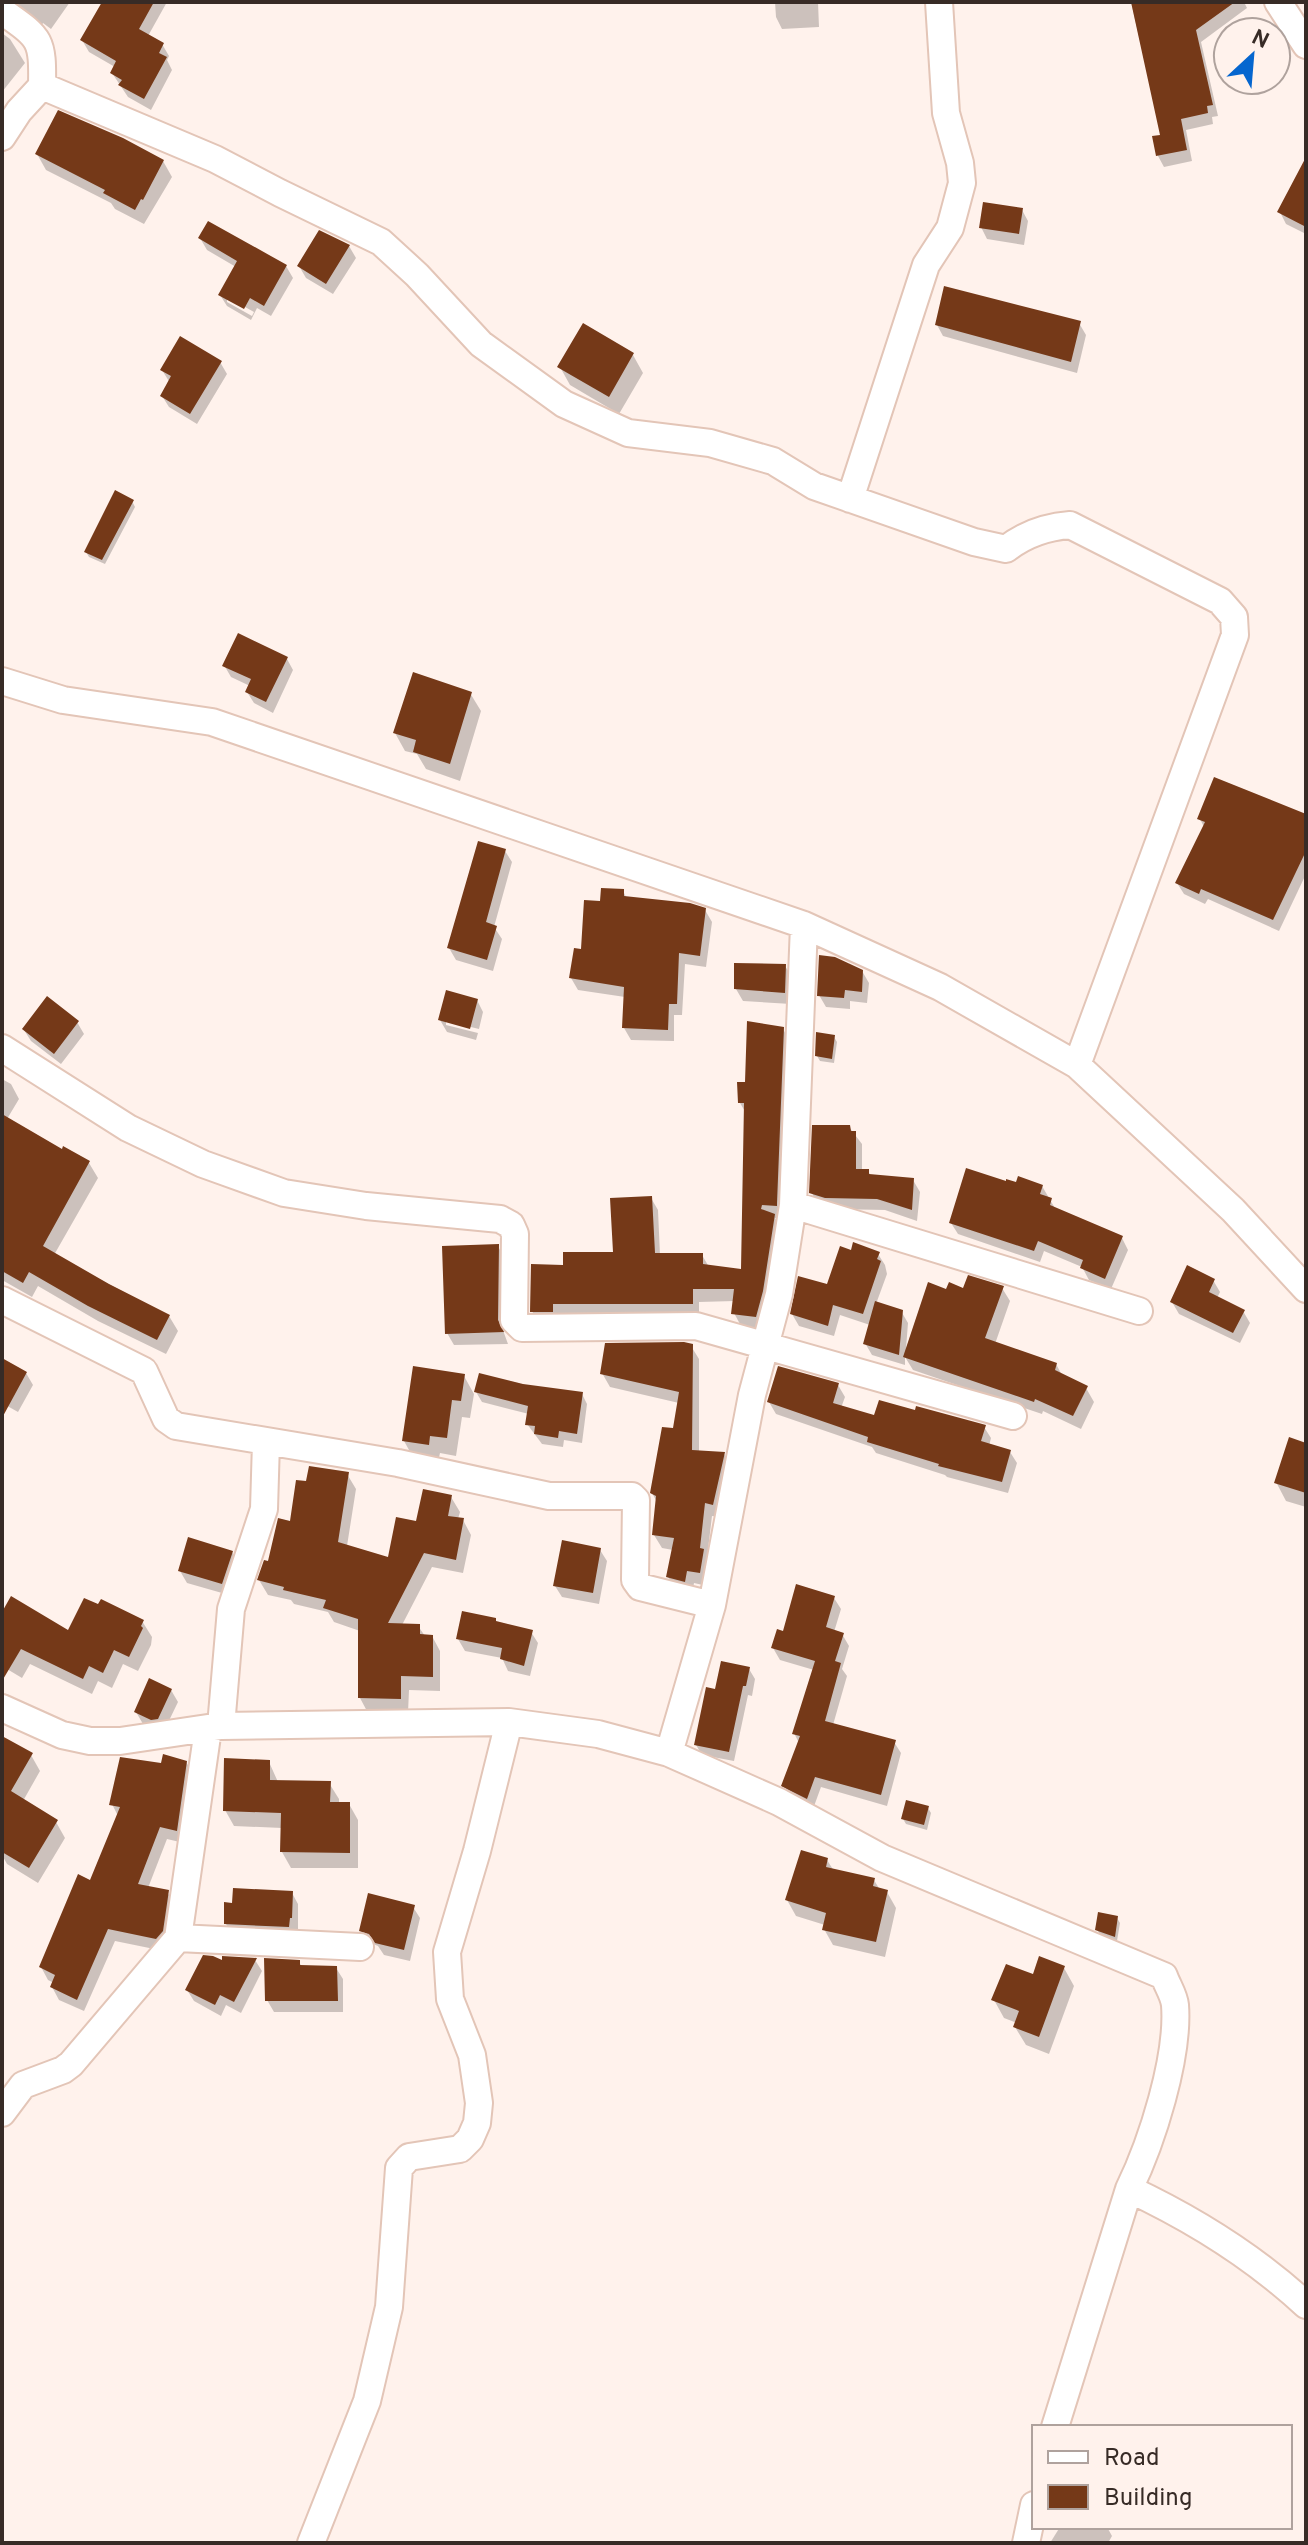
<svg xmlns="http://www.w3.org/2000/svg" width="1308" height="2545" font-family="Overpass,sans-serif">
<rect width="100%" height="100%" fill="#fff2ec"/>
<path fill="#0003" fill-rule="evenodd" d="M14 2H70L51 29 43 23 41 27 23 14Z
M105 2H167L148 36 162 44 169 56 167 60 172 70 151 110 128 97 112 73 115 67 89 52 82 40Z
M775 2H818L819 27 782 29 776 17Z
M1131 2H1244L1247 8 1201 42 1218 116 1212 117 1213 124 1186 130 1192 161 1164 167 1158 156 1155 138 1162 136Z
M2 33 10 39 25 63 2 92Z
M37 154 163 161 172 177 144 224 115 209 111 203 46 170Z
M1306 188V234L1286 224 1280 212Z
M1022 210 1028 221 1024 245 987 239 981 227Z
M200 238 286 266 293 278 271 316 257 308 251 320 227 306 220 295 236 267 207 250ZM227 297 254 312 252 316 227 302Z
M349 246 356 258 333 294 306 278 299 266Z
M1079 323 1086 335 1077 373 943 336 937 325Z
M633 355 643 373 619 414 570 385 560 367Z
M220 362 227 374 197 424 169 407 162 396 170 383 162 370Z
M132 501 135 507 105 564 89 557 86 552Z
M287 659 293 670 273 713 254 703 247 692 250 686 231 677 224 665Z
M470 693 481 711 460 781 426 769 417 754 405 751 395 733Z
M1306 815V874L1279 931 1208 899 1205 904 1184 894 1177 883 1204 827 1200 819Z
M505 851 512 862 494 927 502 939 493 971 456 960 449 948Z
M623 891 627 899 705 910 712 922 706 967 685 964 682 1015H674V1041L631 1040 624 1028 625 997 578 990 571 978 601 904Z
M785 966 792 977 791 1004 743 1001 736 989Z
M862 971 869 983 867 1003 850 1001V1009L826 1007 819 995Z
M477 1000 483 1012 479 1029 446 1021V1025L478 1033 476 1040 447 1032 440 1020Z
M77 1022 84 1034 61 1064 31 1041 24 1030Z
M783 1029 790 1042 783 1218H775L781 1229 763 1329 741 1326 734 1313 735 1301 699 1302V1316L539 1324 532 1311 565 1267 615 1254 651 1198 658 1210 660 1255H702L709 1267 743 1271 746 1113 740 1103 747 1084Z
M834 1037 837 1042 834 1063 820 1061 817 1056Z
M2 1079 11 1084 19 1099 7 1119 62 1152 89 1163 98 1178 54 1255 169 1316 178 1331 166 1354 98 1321 38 1286 32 1297 2 1280Z
M849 1127 862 1144V1171H868L871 1176 913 1180 920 1192 917 1221 885 1210 833 1209 818 1205 812 1193Z
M1007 1184 1042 1186 1056 1210 1122 1238 1128 1250 1111 1289 1089 1280 1082 1267 1044 1251 1040 1262 958 1234 951 1223Z
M498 1246 504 1258V1333L508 1344 454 1345 447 1333Z
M852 1252 878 1254 885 1265 887 1274 876 1304 901 1311 908 1323 906 1349 947 1291 1002 1288 1010 1301 995 1344 1056 1364 1063 1377 1086 1388 1094 1402 1081 1429 1043 1411 1042 1414 913 1370 905 1357V1365L872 1355 865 1343 870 1325 840 1315 834 1336 799 1326 792 1314 828 1287Z
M1213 1280 1220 1292 1217 1298 1243 1311 1250 1323 1240 1343 1179 1314 1172 1302Z
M691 1346 699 1359V1452L724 1454 731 1467 720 1517 712 1516 707 1558 711 1564 707 1586 694 1583 692 1594 676 1590 668 1577 673 1550 662 1548 654 1535 657 1502 652 1493 674 1431 679 1403 610 1387 602 1373Z
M2 1370 26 1373 33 1385 18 1412 2 1403Z
M464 1376 474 1394 470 1418 462 1417 456 1456 440 1453 438 1462 414 1459 404 1441Z
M838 1385 845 1397 841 1408 876 1418 984 1427 991 1438 989 1446 1010 1452 1017 1463 1008 1493 947 1477 945 1475 876 1453 872 1447 776 1414 769 1402Z
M522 1386 582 1394 587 1404 582 1443 564 1440 563 1447 542 1444 527 1424 529 1414 482 1402 476 1392Z
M1306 1445V1507L1286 1501 1276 1482Z
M347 1474 356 1489 347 1546 389 1560 418 1523 451 1497 460 1512 458 1519 463 1520 471 1535 463 1573 432 1567 402 1625 418 1626 425 1636H432L440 1651V1691L409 1690 408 1713H368L360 1698V1631L334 1622 328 1612 294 1604 291 1600 268 1595 259 1580 292 1523 308 1484Z
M600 1550 607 1561 599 1604 562 1597 555 1586Z
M232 1552 239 1564 229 1595 187 1583 180 1571Z
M834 1598 841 1609 834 1632 842 1634 849 1646 842 1669 847 1676 833 1725 894 1742 901 1753 887 1806 821 1787 813 1809 790 1797 784 1785 799 1743 794 1733 814 1670 780 1660 773 1648 784 1633Z
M2 1615 69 1633 142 1621 152 1637 151 1645 138 1671 123 1664 112 1688 98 1681 92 1694 30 1664 22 1678 2 1666Z
M497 1623 531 1632 538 1643 530 1676 508 1671 502 1658 465 1651 458 1639Z
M749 1669 755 1679 752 1696 748 1695 734 1761 702 1755 696 1745 717 1691Z
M171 1690 178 1702 164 1731H159L143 1724 136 1712Z
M2 1739 31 1755 40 1771 23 1801 56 1822 65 1838 38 1883 7 1864 2 1855Z
M186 1762 194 1775 184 1843 167 1839 148 1888 167 1892 175 1905 164 1951 115 1941 84 2011 59 2000 52 1987 54 1983 48 1980 41 1967 91 1883 118 1816 112 1804 162 1765Z
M269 1762 278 1782 329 1783 339 1799V1804H349L358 1820V1868H291L282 1852V1828L234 1826 225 1810Z
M928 1808 931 1813 927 1830 906 1824 903 1819Z
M827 1860 834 1871 874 1880 880 1890 887 1892 896 1908 885 1957 833 1945 824 1929 825 1925 796 1916 787 1900Z
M292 1893 298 1904V1929H296L295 1939 232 1935 226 1924Z
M413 1907 420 1918 410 1961 384 1955 378 1946 368 1942 361 1931Z
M1117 1918 1120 1923 1117 1941 1100 1935 1097 1929Z
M255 1960 262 1971 241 2013 226 2005 221 2016 194 2001 187 1990 224 1964Z
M299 1962 302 1967 336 1968 343 1979V2012H274L267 2000Z
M1064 1968 1074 1986 1049 2054 1026 2045 1015 2027 1017 2023 1004 2018 994 2000 1034 1977Z
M1060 2527H1107L1112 2536 1108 2543H1050Z"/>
<path fill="#753918" d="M102 2H154L139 29 164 43 159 53 167 57 144 99 118 85 122 80 110 73 116 61 80 40Z
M1131 2H1235L1196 30 1213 105 1207 106 1208 113 1181 119 1187 150 1156 156 1152 136 1160 135Z
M58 110 123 138 164 160 143 200 141 199 135 210 103 193 105 190 35 154Z
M1306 157V227L1277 212Z
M983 202 1023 208 1019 234 979 228Z
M208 221 287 265 264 306 250 298 244 309 218 295 237 261 198 238Z
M319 230 350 245 326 284 297 266Z
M944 286 1081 321 1071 362 935 325Z
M583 323 634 353 609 397 557 367Z
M180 336 222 361 190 414 160 396 171 376 160 370Z
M115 490 134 500 102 560 84 552Z
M238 633 288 657 266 702 245 692 251 679 222 666Z
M413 672 472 692 450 764 413 752 416 740 393 733Z
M1214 777 1306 814V851L1273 920 1201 889 1199 894 1175 883 1205 822 1197 819Z
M478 841 506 849 486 922 497 926 487 960 447 948Z
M601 888 624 889V896L690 903 706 908 700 956 679 953 677 1004H669L668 1030 622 1028 624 987 569 978 574 948 581 949 584 900 600 901Z
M819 955 835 957 863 970 862 992 845 990 844 998 817 996Z
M734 963 786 964 785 993 734 989Z
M446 990 478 999 470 1029 438 1020Z
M47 996 79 1021 54 1054 22 1029Z
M747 1021 784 1027 777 1203V1206L762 1205 761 1209 775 1214 763 1291 756 1317 731 1314 734 1289H693V1304H553V1312H530L531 1264 563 1265V1252H613L610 1198 652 1196 655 1253H703V1264L741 1269 744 1103H738L737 1082H745Z
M816 1032 835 1035 832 1059 815 1056Z
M2 1114 62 1149 63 1146 90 1161 43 1246 109 1284 170 1315 157 1340 88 1306 29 1272 23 1283 2 1271Z
M812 1125H850L851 1131H856V1169H869V1174L914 1178 912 1210 877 1199 825 1198 809 1193Z
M966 1168 1006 1181V1179L1016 1182 1018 1176 1043 1185 1040 1194 1052 1198 1050 1205 1123 1236 1105 1279 1080 1268 1083 1260 1038 1241 1034 1251 949 1223Z
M853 1242 880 1252 877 1259 881 1261 863 1314 833 1305 828 1326 790 1314 798 1276 827 1284 840 1246 851 1250Z
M499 1244 498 1320 504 1332 445 1334 442 1246Z
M1187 1265 1215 1279 1209 1292 1245 1310 1233 1333 1170 1302Z
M968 1275 1004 1286 985 1338 1057 1363 1055 1370 1088 1386 1073 1416 1035 1399 1034 1402 903 1357 928 1282 946 1289 949 1282 963 1288Z
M875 1301 903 1310 899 1355 863 1344Z
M684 1342 693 1344 692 1450 725 1452 713 1505 705 1503 700 1548 704 1549 700 1573 687 1571 685 1582 666 1577 674 1538 652 1535 656 1496 650 1493 662 1427 673 1428 679 1392 600 1374 605 1343Z
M2 1358 27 1372 2 1418Z
M413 1366 465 1374 461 1401 452 1400 447 1438 430 1436 429 1445 402 1441Z
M778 1366 839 1383 833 1403 874 1415 879 1400 915 1410 916 1406 986 1425 981 1441 1011 1450 1002 1482 938 1466 939 1464 867 1442 868 1437 767 1402Z
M479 1373 523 1384 583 1392 577 1434 559 1431 558 1438 534 1434 535 1426 525 1425 528 1406 474 1392Z
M1289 1437 1306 1443V1493L1274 1483Z
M309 1466 349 1472 338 1542 388 1557 396 1517 416 1521 423 1489 452 1495 448 1516 464 1518 456 1560 424 1553 388 1623 420 1624V1634L433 1635V1677L401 1676V1699L358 1698V1619L323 1608 326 1600 283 1590 284 1587 257 1580 264 1560 268 1561 278 1518 290 1521 296 1480 306 1481Z
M188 1537 233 1551 222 1584 178 1571Z
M562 1540 601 1548 593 1593 553 1586Z
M796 1584 835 1596 826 1627 844 1633 835 1661 841 1663 825 1721 896 1740 881 1795 815 1777 807 1799 781 1786 800 1736 792 1734 815 1661 771 1648 777 1629 783 1631Z
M11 1596 68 1630 84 1598 98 1604 101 1599 144 1620 141 1626 143 1628 129 1657 114 1650 103 1673 89 1666 83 1679 21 1649 2 1681V1612Z
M462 1611 496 1618V1621L533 1630 524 1666 500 1659 502 1648 456 1639Z
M721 1661 750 1667 746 1686H743L729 1752 694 1745 706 1687 715 1689Z
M149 1678 172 1689 158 1719 151 1720 134 1712Z
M2 1736 33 1753 11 1791 58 1820 29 1868 2 1852Z
M163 1754 187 1761 177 1831 160 1827 138 1884 169 1890 163 1931 156 1939 108 1929 77 2000 50 1987 55 1975 39 1967 78 1874 90 1880 120 1807 109 1805 120 1757 161 1763Z
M224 1758 270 1760V1780L331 1781 330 1802H350V1853L280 1852 281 1813 223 1811Z
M906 1800 929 1806 924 1825 901 1819Z
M801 1850 828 1858 826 1867 875 1878 873 1886 888 1890 876 1942 822 1930 826 1913 785 1900Z
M233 1888 293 1891 292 1918H290L289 1927 224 1924V1902L232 1903Z
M368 1893 415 1905 404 1950 375 1943 369 1934 359 1931Z
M1098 1912 1118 1916 1115 1937 1095 1930Z
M203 1955 213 1956 222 1960V1956L257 1958 234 2002 220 1995 215 2005 185 1990Z
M1039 1956 1065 1966 1039 2037 1013 2027 1019 2011 991 2000 1006 1964 1033 1974Z
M264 1958 300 1960V1965L337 1966 338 2001H265Z"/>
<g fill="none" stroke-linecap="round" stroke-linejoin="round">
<g stroke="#e3c5b7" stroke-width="30">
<path id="street" d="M1278 2 1306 45
M2 11C40 38 43 38 42 86
M2 137 19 111 42 86 215 159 280 193 381 242 417 275 481 344 564 404 628 433 710 443 773 461 814 486 974 542 1006 549C1025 534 1045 527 1070 525L1220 601 1234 617 1235 635 1077 1065
M850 499 926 265 950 228 962 183 960 163 946 113 939 2
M2 681 63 700 212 722 804 925 940 987 1077 1065 1233 1210 1306 1289
M2 1048 128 1128 203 1164 284 1193 366 1206 500 1219 511 1225 515 1234 514 1320 522 1328 696 1326 1013 1416
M793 1205 1139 1311
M2 1300 144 1371 166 1419 176 1426 398 1463 549 1496H632L636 1500 635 1580 640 1587 712 1605
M2 1708 62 1735 90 1741H120L221 1726 509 1722 598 1734 669 1753 712 1605 752 1395 779 1294 793 1205 804 925
M221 1726 231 1609 264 1509 266 1442
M669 1753 779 1802 882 1858 1164 1976C1167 1985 1174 1995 1175 2005 1179 2057 1152 2142 1129 2189L1055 2427
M178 1938 360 1947
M2 2113 23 2085 63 2070 71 2064 178 1938 208 1729
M1129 2189C1193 2219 1254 2257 1306 2305
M311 2543 367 2401 389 2307 399 2168 409 2157 460 2149 470 2139 477 2123 479 2103 472 2055 450 1999 447 1952 477 1851 509 1722
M1026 2543 1034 2505"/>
</g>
<use href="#street" stroke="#fff" stroke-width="26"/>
</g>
<rect width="1308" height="2545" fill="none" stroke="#372b26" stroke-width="8"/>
<rect x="1032" y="2425" width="260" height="104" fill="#fff2ec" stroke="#afa29d" stroke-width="2"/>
<rect x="1048" y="2451" width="40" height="12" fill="#ffffff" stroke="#afa29d" stroke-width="2"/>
<text x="1104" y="2465" font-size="24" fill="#372b26">Road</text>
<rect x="1048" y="2485" width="40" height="24" fill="#753918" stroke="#afa29d" stroke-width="2"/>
<text x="1104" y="2505" font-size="24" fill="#372b26">Building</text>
<g transform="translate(1252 56) rotate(26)"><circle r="38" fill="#fff2ec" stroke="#afa29d" stroke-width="2"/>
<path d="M0-6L14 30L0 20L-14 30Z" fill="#0566cf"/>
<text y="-12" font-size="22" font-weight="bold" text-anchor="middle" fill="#372b26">N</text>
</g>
</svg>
